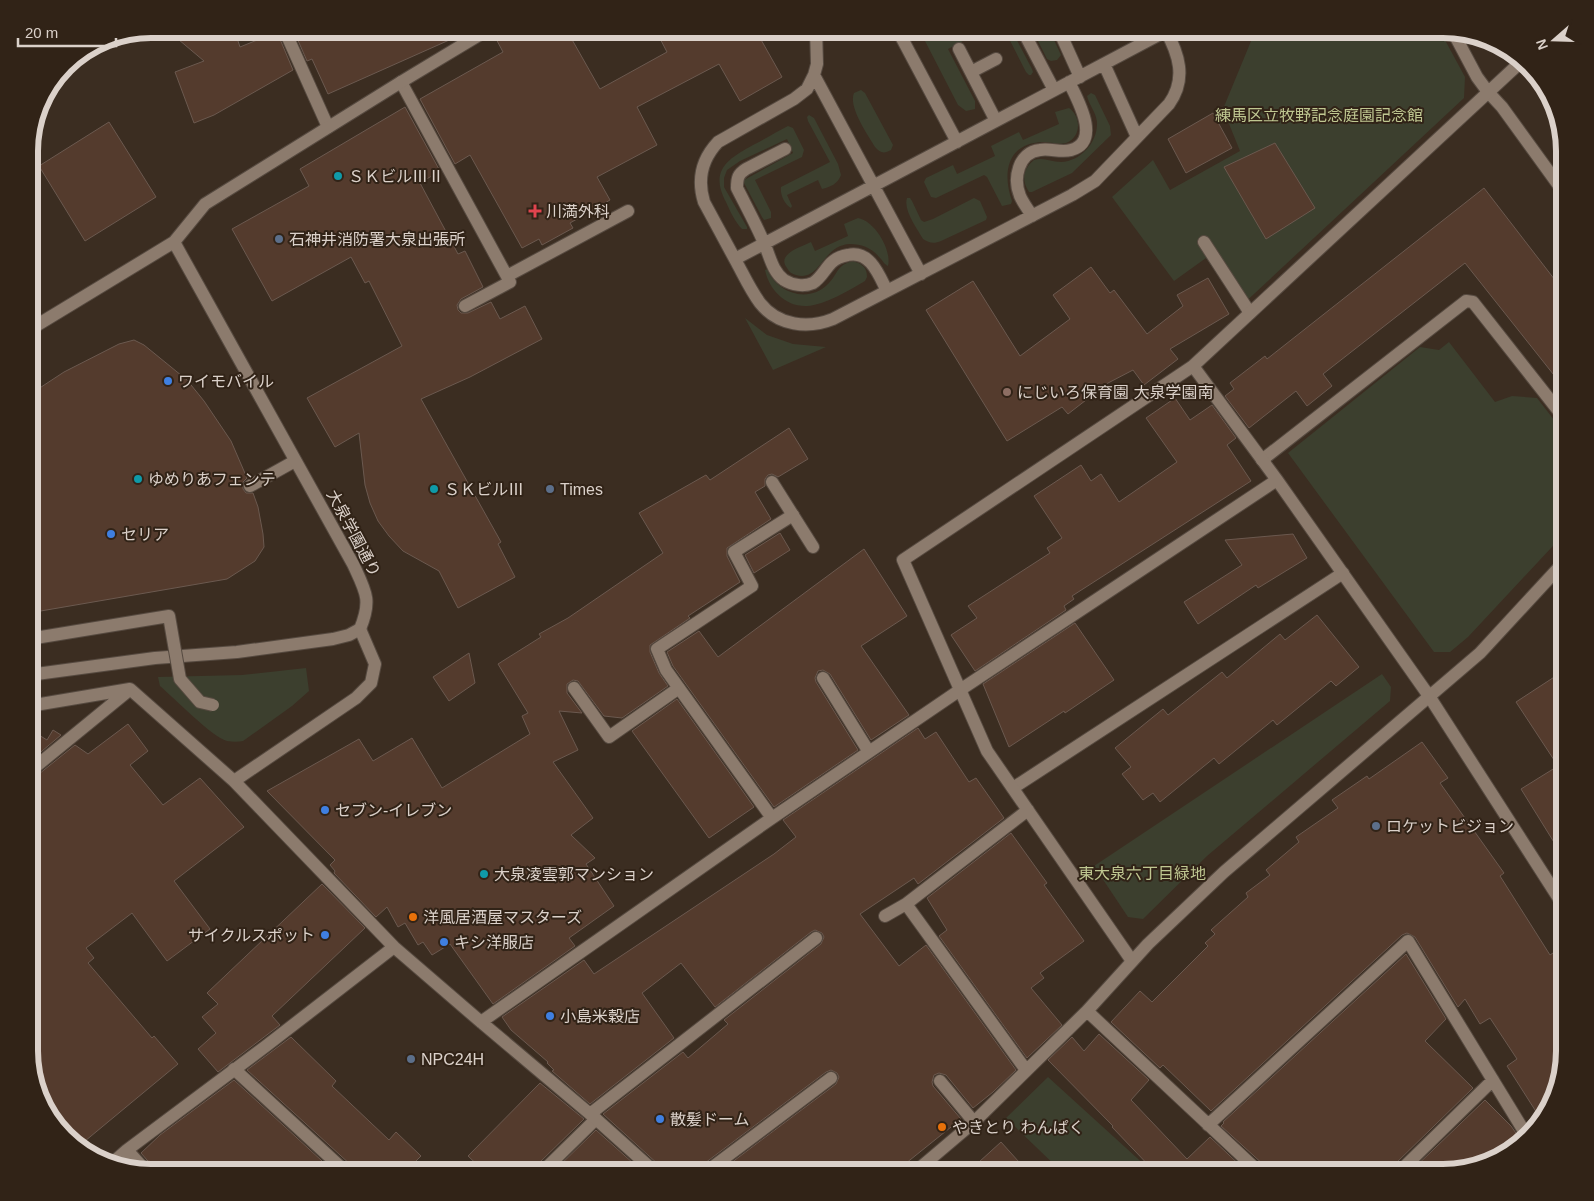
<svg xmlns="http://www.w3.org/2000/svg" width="1594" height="1201" font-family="Helvetica,'Noto Sans JP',sans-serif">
<rect width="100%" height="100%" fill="#3b2d21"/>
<path fill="#3c3f2e" d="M926 29H958L963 41 948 49 975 101V109L966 111 958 105 925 41 923 33Z
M1004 29H1011L1032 69 1033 72 1031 75H1029L1026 72Z
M1032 29H1049L1061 55 1057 60 1051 61 1047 59Z
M1256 29H1439L1465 77 1464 98 1240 307 1206 258 1174 281 1112 197 1153 160 1170 190 1240 151 1223 109Z
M861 90 865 93 893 145 891 150C884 154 880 153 875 147 868 135 848 107 854 93Z
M1091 93 1095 95 1110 126 1111 135 1072 173 1032 192H1029C1021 180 1023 169 1034 160 1043 157 1051 162 1061 162 1081 161 1098 142 1097 122 1096 112 1089 105 1087 96Z
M1069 108C1081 116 1082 137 1066 143 1059 145 1051 142 1043 142 1007 143 1002 173 1012 201L1011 204 1002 206 987 177 984 175 936 198 931 197 924 182 926 178 953 165 957 174 995 156 991 146 1019 132 1023 140 1059 124 1055 112Z
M809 115 814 118 838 164 841 175C838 184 830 187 822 189L818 180 787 195 792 206 791 208C784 204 780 194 781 187L830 162 808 121 807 117Z
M788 126 793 128 804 150 802 157 755 180 771 212V218L764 220 762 217 744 183V180L793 153 787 139 740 161 727 170 724 178V187L747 227V229H742C735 222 730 211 726 202 709 170 728 159 753 145 765 139 776 132 788 126Z
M907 198H910L912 201 921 220 924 222 933 219 974 198 980 201 987 217 986 220 941 241C934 244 929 243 923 239 917 228 903 210 907 198Z
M858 218C875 221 892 250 888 266 884 264 883 261 880 258 872 248 862 244 850 244 822 245 821 282 796 275 792 274 789 272 787 268 776 254 801 247 811 242L815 251 848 236 844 224Z
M853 261C862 264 867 267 867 277L865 281C850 290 825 305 807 306 786 307 769 290 765 270L767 269C777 293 808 304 828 284 839 273 836 265 853 261Z
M745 318 767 335 793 344 826 347 773 370Z
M1449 342 1495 402 1512 396 1537 398 1565 434V533L1468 637 1450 652H1434L1288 453 1420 347 1439 350Z
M306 668 309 691 292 706 243 741C238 742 233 742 227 741 212 737 174 698 160 686L158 677 242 675Z
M1382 674 1391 687 1390 701 1207 856 1143 919 1128 917 1094 866Z
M1048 1077 1148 1168 1144 1172H1062L1006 1118Z"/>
<path fill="#543b2d" stroke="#6b594f" d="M166 29H234L240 47 277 32 293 70 214 115 194 123 175 72 204 61Z
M293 29H474L328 94 312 59 307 61Z
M497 29H566L600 89 667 52 655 29H755L782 77 740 101 719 64 637 107 657 145 597 177 610 200 570 223 573 228 542 245 539 239 522 248 470 155 455 164 420 99 503 52 494 35Z
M405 107 440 171 420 183 458 254 465 251 483 287 461 299 457 305 458 310 461 313H468L491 302 500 319 525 306 542 339 470 377 421 399 501 542 498 544 515 577 458 608 439 571 403 551 389 536 378 521 370 503 365 485 359 433 335 447 307 398 402 346 369 281 365 283 351 257 272 301 232 229 309 186 300 169Z
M1213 113 1232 148 1186 173 1168 139Z
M109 122 156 197 85 241 39 166Z
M1275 143 1315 208 1266 239 1224 167Z
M1484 188 1565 293V389L1465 263 1323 374 1332 386 1307 406 1296 391 1249 428 1225 396 1234 389 1230 383 1265 356 1267 359Z
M1091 267 1110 293 1114 290 1147 334 1183 306 1177 295 1208 278 1229 314 1170 349 1178 359 1144 385 1133 370 1108 383 1068 414 1062 407 1007 441 926 310 973 281 1020 356 1070 319 1053 295Z
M134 340 144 345 187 380 204 401 231 441 247 478 243 482V489L246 493H253L258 507 263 534 264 547 255 561 227 579 29 613V395L64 372 119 344Z
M1175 398 1190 420 1212 405 1236 438 1227 445 1251 481 1072 596 1074 599 1064 606 1066 610 975 671 951 635 977 618 968 606 1050 553 1047 548 1062 538 1034 496 1081 465 1091 481 1101 474 1119 502 1177 462 1146 418Z
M789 428 808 459 778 477 772 474 768 475 765 479V486L755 492 771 519 727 548V556L740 582 688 616 690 618 650 645V652L659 673 668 686 622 718 604 716 578 681 573 680 567 684V693L582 713 559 711 578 750 553 762 593 818 571 835 595 858 586 864 614 906 569 938 575 946 493 1004 450 944 432 955 423 942 418 945 405 923 398 927 387 907 376 917 334 873 335 871 330 865 335 860 267 791 359 739 373 761 412 738 442 788 530 734 522 716 528 713 498 664 541 637 539 634 568 618 663 553 639 513 706 475 710 480Z
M780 533 790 550 754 573 745 555Z
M1293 534 1307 558 1258 588 1256 585 1198 624 1184 602 1242 565 1225 540Z
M864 549 907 616 861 646 909 715 871 740 830 674 823 670 818 671 815 678 816 682 858 750 774 807 673 666 667 652 699 631 718 657Z
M1317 615 1359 667 1336 686 1331 681 1277 725 1273 720 1219 764 1214 758 1160 802 1153 793 1143 800 1122 774 1131 767 1115 748 1163 709 1168 715 1222 672 1227 678 1280 634 1285 640Z
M1075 623 1114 680 1065 713 1064 711 1009 747 983 684Z
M469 653 475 683 449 701 433 677Z
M1565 670V860L1521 789 1558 766 1516 702Z
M677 699 754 807 709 838 632 731Z
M128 724 148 751 130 765 163 805 200 778 244 827 174 881 210 929 167 961 132 913 86 948 94 958 88 963 152 1038 154 1036 178 1064 79 1146 39 1097 29 1059V780L34 778 75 745 88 754Z
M918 728 925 739 936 732 969 782 976 778 1004 818 918 884 914 878 860 914 899 966 926 945 1016 1070 993 1092 973 1108 946 1075 939 1073 934 1075 932 1082 933 1086 961 1119 895 1172H719L836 1084 839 1077 837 1073 831 1070 826 1072 701 1166 698 1172H663L660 1166 603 1114 683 1052 688 1058 728 1024 724 1020 821 944 824 937 822 933 815 930 811 932 715 1007 681 963 642 993 674 1038 590 1104 552 1071 554 1070 547 1063 548 1062 511 1030 502 1017 584 960 594 974 774 854 796 837 783 820Z
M29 729 47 740 53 730 61 735 29 762Z
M1422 742 1448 778 1440 783 1504 873 1500 876 1550 955 1553 953 1565 972V1051L1559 1090 1542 1121 1507 1066 1517 1059 1490 1018 1480 1024 1465 999 1458 1007 1415 937 1407 933 1402 935 1211 1111 1163 1065 1160 1068 1111 1022 1140 991 1152 1002 1208 946 1205 943 1215 934 1211 930 1248 897 1246 893 1270 875 1266 870 1299 842 1296 837 1338 808 1332 800 1367 776 1369 779Z
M1011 833 1047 883 1044 885 1084 941 1040 973 1044 978 1031 988 1062 1025 1027 1058 939 936 947 930 927 898Z
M322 884 365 928 272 1016 280 1025 218 1072 198 1049 216 1033 202 1017 218 1004 207 993Z
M1406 954 1446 1019 1425 1041 1473 1088 1393 1166 1391 1172H1267L1265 1166 1221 1126 1224 1123 1223 1122Z
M1099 1034 1149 1080 1131 1100 1187 1159 1210 1137 1247 1172H1155L1112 1127 1113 1126 1048 1060 1072 1037 1084 1051Z
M291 1037 336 1081 332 1086 389 1140 396 1132 421 1156 405 1172H354L352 1166 247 1070Z
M234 1080 334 1172H155L153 1167 141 1153 160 1135Z
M540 1083 584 1119 536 1166 534 1172H485L468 1156Z
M1485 1100 1511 1126 1518 1136 1511 1141 1515 1146 1497 1160 1444 1172H1410Z
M596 1130 643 1172H553Z
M1001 1142 1028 1172H968Z"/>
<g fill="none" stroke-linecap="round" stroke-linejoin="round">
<g stroke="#564a40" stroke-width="14">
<path id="service" d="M284 29 328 127
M816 29 817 64 814 75 807 89 794 99 718 142C702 159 697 179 704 202 715 222 726 243 737 263 744 276 751 291 760 303 778 326 808 329 833 319L1072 195 1095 181 1169 104C1187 79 1179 54 1165 29
M897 29 957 142
M1022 29 1054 90
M1061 29 1062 37 1080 77
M959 49 996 121
M1104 64 1137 137
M971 72 996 59
M814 75 921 274
M401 82 510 282 465 306
M1488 92 1502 107 1565 194
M785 149 746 169C738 174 737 178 737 188 746 206 756 224 764 243 770 256 772 271 784 280 792 285 804 287 813 283 821 278 825 269 831 263 836 258 842 256 848 255 870 250 879 275 887 291
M1032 216C1028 209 1023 203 1020 196 1013 179 1018 152 1040 150 1050 148 1061 153 1071 150 1102 141 1077 99 1069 82
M1204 242 1250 313
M735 259 1166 31
M507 276 628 211
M1262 460 1466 301 1473 302 1565 419
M772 482 813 547
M250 486 295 461
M1013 788 1343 573
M234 1069 346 1172
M940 1081 974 1122
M542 1172 596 1119
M706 1172 831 1078"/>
</g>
<g stroke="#564a40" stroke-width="14">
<path id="minor" d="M1452 30 1477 77 1488 92
M1193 366 1277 480 1429 696 1565 908
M823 678 869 752
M574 688 609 737 679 688
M29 706 130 689 234 781 394 947 481 1022 596 1119 655 1172
M29 772 128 691
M234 781 356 698 371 683 375 664 360 629
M772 818 666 670 657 649 752 586 734 552 793 515
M885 916 906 904
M1132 961 987 751 903 560 1193 366 1523 60
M1087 1011 1259 1172
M481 1022 772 818 960 690 1277 480
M1026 1070 906 904 1028 810
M590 1114 816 938
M1208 1125 1408 941 1527 1136
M127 1150 147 1172
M110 1165 127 1150 266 1046 394 947
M915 1172 974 1122 1087 1011 1148 944 1224 872 1480 653 1565 561
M1399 1172 1493 1080"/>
</g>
<g stroke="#564a40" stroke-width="14">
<path id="tertiary" d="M29 330 174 242 205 204 401 82 489 29
M29 675 155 658 237 652 333 639 349 635 360 629C372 600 366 592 353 564L174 242"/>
</g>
<use href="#service" stroke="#8c7b6d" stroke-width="12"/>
<use href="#minor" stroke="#8c7b6d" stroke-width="12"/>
<use href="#tertiary" stroke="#8c7b6d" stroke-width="12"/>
<g stroke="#564a40" stroke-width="14" stroke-linecap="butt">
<path id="pedestrian-bridge" d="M29 639 169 616 180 679 200 702 213 705"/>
</g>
<use href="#pedestrian-bridge" stroke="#8c7b6d" stroke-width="12"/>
</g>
<g fill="#0f9aa8" stroke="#312317" stroke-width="2">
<circle cx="338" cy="176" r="5"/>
<circle cx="138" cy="479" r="5"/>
<circle cx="434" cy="489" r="5"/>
<circle cx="484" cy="874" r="5"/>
</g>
<path fill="#e0444e" stroke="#312317" stroke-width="2" d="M532.5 203.5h5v5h5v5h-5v5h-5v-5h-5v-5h5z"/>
<g fill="#5c6f8a" stroke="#312317" stroke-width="2">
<circle cx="279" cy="239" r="5"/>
<circle cx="550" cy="489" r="5"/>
<circle cx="1376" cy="826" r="5"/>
<circle cx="411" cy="1059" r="5"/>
</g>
<g fill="#3f7fe0" stroke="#312317" stroke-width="2">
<circle cx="168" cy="381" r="5"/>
<circle cx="111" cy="534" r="5"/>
<circle cx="325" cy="810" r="5"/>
<circle cx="325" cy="935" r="5"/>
<circle cx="444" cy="942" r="5"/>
<circle cx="550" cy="1016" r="5"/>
<circle cx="660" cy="1119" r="5"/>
</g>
<circle fill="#8d6e63" stroke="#312317" stroke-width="2" cx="1007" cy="392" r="5"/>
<g fill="#e8710a" stroke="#312317" stroke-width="2">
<circle cx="413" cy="917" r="5"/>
<circle cx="942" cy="1127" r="5"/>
</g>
<g text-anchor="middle" stroke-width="4" stroke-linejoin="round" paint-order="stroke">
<g font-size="16" fill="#bfc791" stroke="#312317">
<text x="1319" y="121">練馬区立牧野記念庭園記念館</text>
<text x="1142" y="879">東大泉六丁目緑地</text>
</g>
<g font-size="16" fill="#dbd1ca" stroke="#312317" text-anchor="start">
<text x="348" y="182">ＳＫビルⅢⅡ</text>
<text x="546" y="217">川満外科</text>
<text x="289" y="245">石神井消防署大泉出張所</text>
<text x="178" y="387">ワイモバイル</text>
<text x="1017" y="398">にじいろ保育園 大泉学園南</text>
<text x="148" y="485">ゆめりあフェンテ</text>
<text x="444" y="495">ＳＫビルⅢ</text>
<text x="560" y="495">Times</text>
<text x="121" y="540">セリア</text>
<text x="335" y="816">セブン-イレブン</text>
<text x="1386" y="832">ロケットビジョン</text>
<text x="494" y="880">大泉凌雲郭マンション</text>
<text x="423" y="923">洋風居酒屋マスターズ</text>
<text x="315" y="941" text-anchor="end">サイクルスポット</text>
<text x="454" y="948">キシ洋服店</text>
<text x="560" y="1022">小島米穀店</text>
<text x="421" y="1065">NPC24H</text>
<text x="670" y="1125">散髪ドーム</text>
<text x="952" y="1133">やきとり わんぱく</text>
</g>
<g font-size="16" fill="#dbd1ca" stroke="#312317">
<text transform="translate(354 533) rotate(62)" y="6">大泉学園通り</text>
</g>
</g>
<path d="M0 0H1594V1201H0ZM151 38H1443A113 113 0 0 1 1556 151V1051A113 113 0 0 1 1443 1164H151A113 113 0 0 1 38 1051V151A113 113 0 0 1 151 38Z" fill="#312317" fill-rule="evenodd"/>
<path fill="none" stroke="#dbd1ca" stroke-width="6" d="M151 38H1443A113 113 0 0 1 1556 151V1051A113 113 0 0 1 1443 1164H151A113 113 0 0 1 38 1051V151A113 113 0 0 1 151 38Z"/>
<g transform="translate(1554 40) rotate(250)" stroke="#312317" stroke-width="4" paint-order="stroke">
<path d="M0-4L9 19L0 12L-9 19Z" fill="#dbd1ca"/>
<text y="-8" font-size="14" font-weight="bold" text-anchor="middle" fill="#dbd1ca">N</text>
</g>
<path d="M18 38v8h98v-8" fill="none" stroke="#dbd1ca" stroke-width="2.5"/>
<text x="25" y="38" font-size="15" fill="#dbd1ca" stroke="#312317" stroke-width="4" paint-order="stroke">20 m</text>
</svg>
